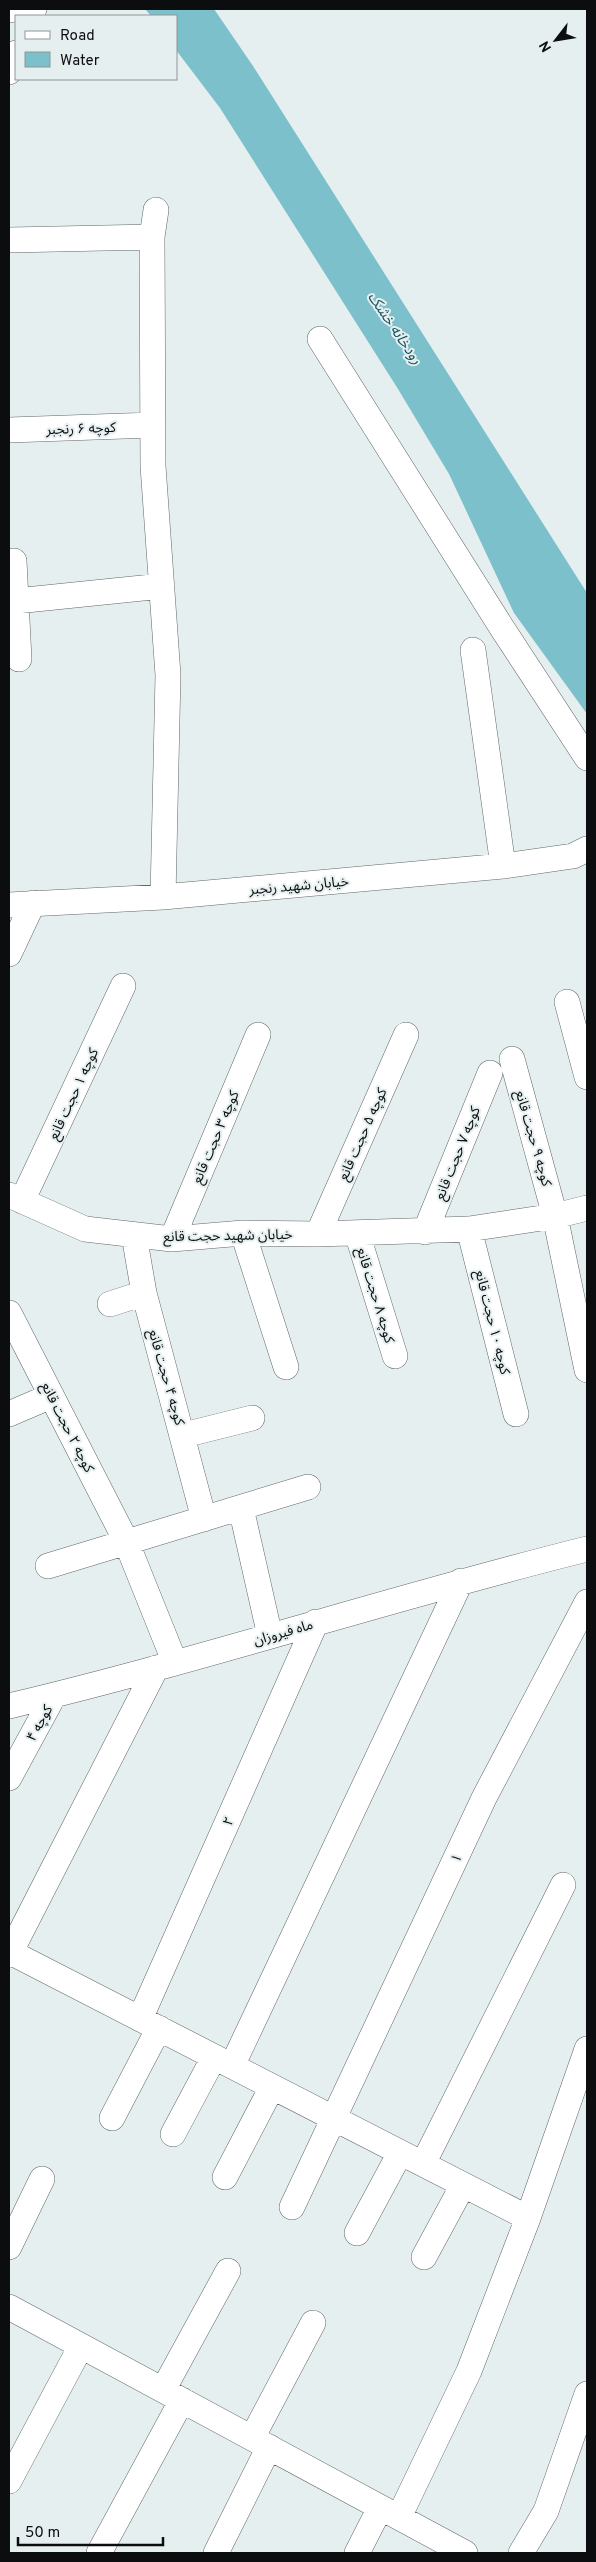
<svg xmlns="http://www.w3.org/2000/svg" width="596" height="2562" font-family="Overpass,'Noto Sans Arabic',sans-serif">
<rect width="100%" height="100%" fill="#e6eff0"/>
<path fill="#7cc0cb" d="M145 9H214L253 66 587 593V714L514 613 449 474 398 389 220 108 176 50V16H151Z"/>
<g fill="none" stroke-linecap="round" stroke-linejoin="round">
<g stroke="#606768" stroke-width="26">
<path id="minor" d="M9 10 14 9
M31 16 34 9
M9 72 16 53
M156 210 152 237 153 466 168 675 163 897
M9 240 152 237
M320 339 502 628 587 758
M9 430 153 425
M14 561 19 659
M16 601 162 586
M473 650 503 866
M9 905 163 897 503 866 573 856 587 849
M9 954 33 903
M567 1002 587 1077
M512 1059 555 1216 587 1370
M9 1195 85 1229 172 1239 243 1233 318 1234 469 1229 555 1216 587 1208
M22 1201 123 986
M469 1229 516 1414
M425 1232 490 1073
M243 1233 286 1367
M357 1233 395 1356
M318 1234 406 1035
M134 1235 144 1293 204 1519
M172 1239 258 1035
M110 1304 144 1293
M9 1313 126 1541 175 1663
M9 1414 51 1396
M184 1435 252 1418
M241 1508 270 1636
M48 1566 308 1487
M9 1706C203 1660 393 1597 587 1549
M9 1778 54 1695
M10 1952 528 2218
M9 1955 156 1668
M140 2019 316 1622
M232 2066 461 1581
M112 2118 159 2028
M173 2134 214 2057
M423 2164 563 1885
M225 2177 272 2087
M292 2207 484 1798 587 1602
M357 2233 400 2153
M9 2247 42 2179
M424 2257 463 2185
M9 2307 465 2553
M163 2390 228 2271
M252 2438 313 2323
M9 2481 81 2346
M399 2517 469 2371 528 2218 587 2049
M99 2553 182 2400
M216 2553 269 2447
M357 2553 380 2508
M521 2553 546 2511 587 2394"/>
</g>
<use href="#minor" stroke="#fff" stroke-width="25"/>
</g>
<g text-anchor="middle" stroke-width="4" stroke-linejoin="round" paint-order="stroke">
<g font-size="14" fill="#0b0d0e" stroke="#e6eff0">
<text transform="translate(81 428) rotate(-2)" y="5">کوچه ۶ رنجبر</text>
<text transform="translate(299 885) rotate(-5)" y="5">خیابان شهید رنجبر</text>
<text transform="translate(73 1094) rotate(-65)" y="5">کوچه ۱ حجت قانع</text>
<text transform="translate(362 1134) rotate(-66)" y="5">کوچه ۵ حجت قانع</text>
<text transform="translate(215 1137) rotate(-67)" y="5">کوچه ۳ حجت قانع</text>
<text transform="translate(534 1138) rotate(74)" y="5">کوچه ۹ حجت قانع</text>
<text transform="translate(457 1153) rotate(-68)" y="5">کوچه ۷ حجت قانع</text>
<text transform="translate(228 1235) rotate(-1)" y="5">خیابان شهید حجت قانع</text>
<text transform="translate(376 1295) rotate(73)" y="5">کوچه ۸ حجت قانع</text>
<text transform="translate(493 1322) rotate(76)" y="5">کوچه ۱۰ حجت قانع</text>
<text transform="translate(167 1377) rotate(74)" y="5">کوچه ۴ حجت قانع</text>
<text transform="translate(68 1427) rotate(63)" y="5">کوچه ۲ حجت قانع</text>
<text transform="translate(283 1632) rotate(-16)" y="5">ماه فیروزان</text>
<text transform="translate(39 1723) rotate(-61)" y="5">کوچه ۴</text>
<text transform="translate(228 1821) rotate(-66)" y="5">۲</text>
<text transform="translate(456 1858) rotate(-65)" y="5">۱</text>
</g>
<g font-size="15" font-style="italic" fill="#1d565f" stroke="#e6eff0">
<text transform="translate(395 328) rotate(56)" y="5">رودخانه خشک</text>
</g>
</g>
<rect width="596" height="2562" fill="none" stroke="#0b0d0e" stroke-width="20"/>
<rect x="15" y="15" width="162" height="65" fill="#e6eff0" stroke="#8e9596"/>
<rect x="25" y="31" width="25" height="8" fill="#ffffff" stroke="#8e9596"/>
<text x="60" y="40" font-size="15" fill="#0b0d0e">Road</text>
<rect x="25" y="52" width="25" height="15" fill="#7cc0cb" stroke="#8e9596"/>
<text x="60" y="65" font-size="15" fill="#0b0d0e">Water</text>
<g transform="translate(556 40) rotate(239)" stroke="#e6eff0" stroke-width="4" paint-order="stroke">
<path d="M0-4L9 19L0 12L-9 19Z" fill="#0b0d0e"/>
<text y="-8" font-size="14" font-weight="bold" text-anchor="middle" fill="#0b0d0e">N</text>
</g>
<path d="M18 2537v8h145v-8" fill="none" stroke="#0b0d0e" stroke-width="2.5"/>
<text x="25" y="2537" font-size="15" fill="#0b0d0e" stroke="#e6eff0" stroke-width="4" paint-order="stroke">50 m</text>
</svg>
